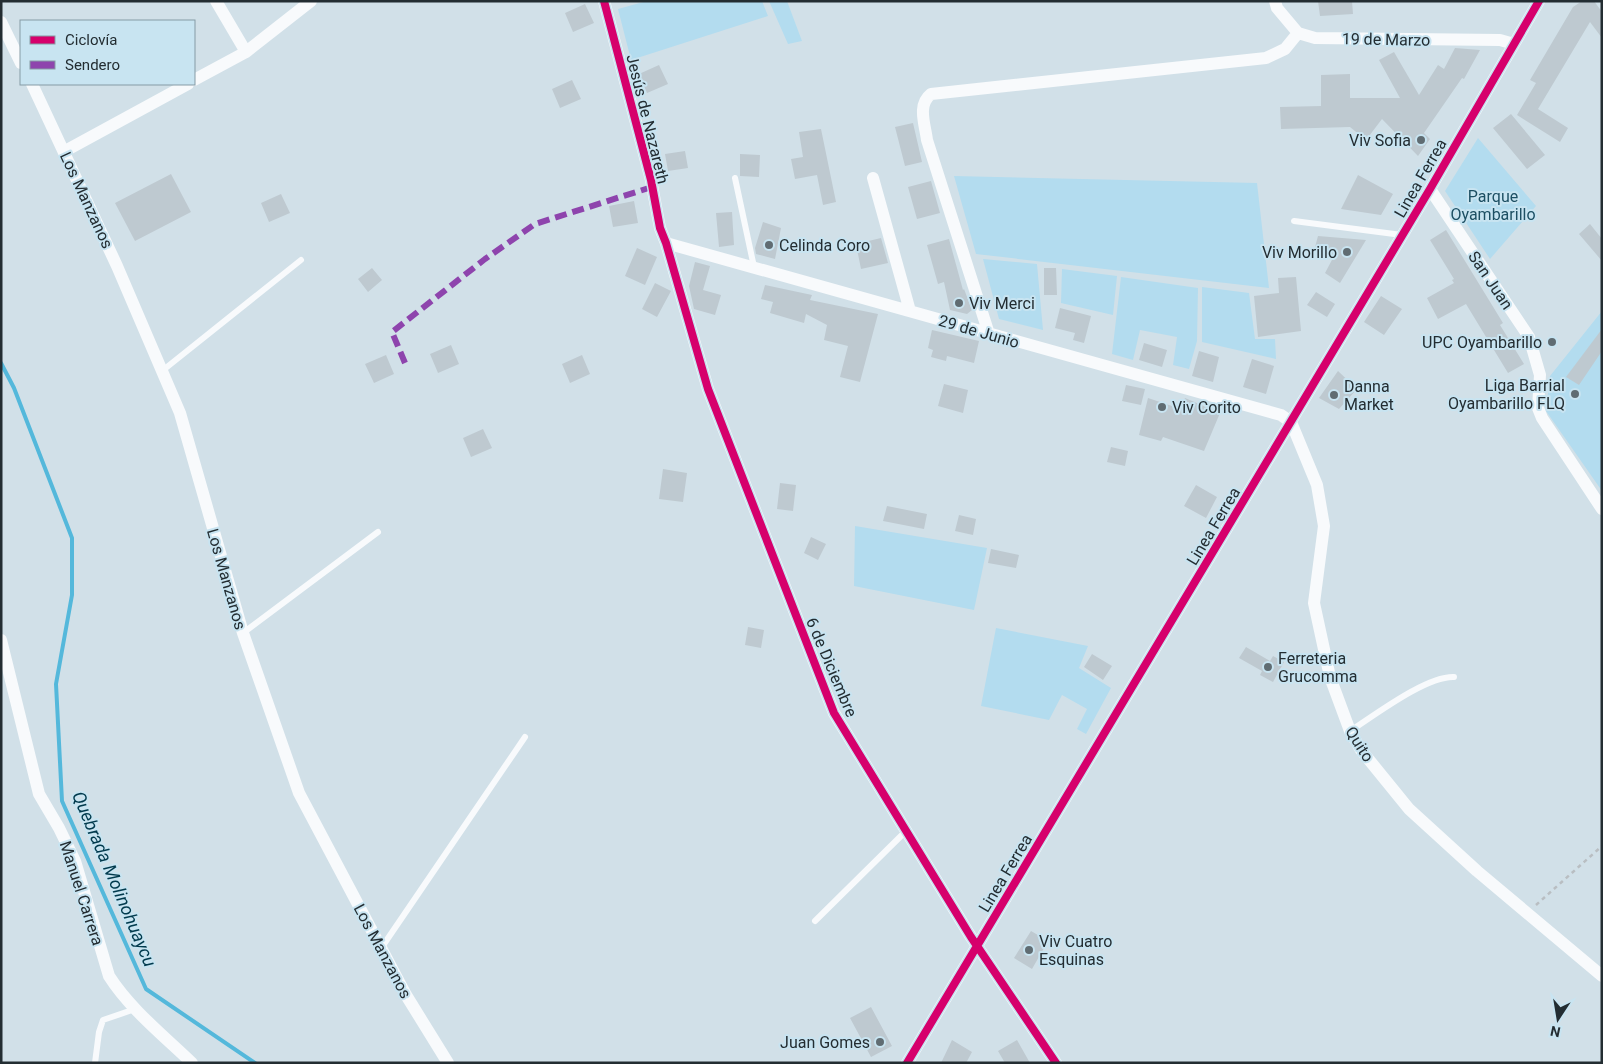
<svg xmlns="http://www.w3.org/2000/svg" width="1603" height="1064" font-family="Roboto,sans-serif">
<rect width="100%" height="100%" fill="#d1e0e8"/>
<path fill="#b3dcef" d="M647 1H762L768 16 631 60 618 9Z
M769 1H787L802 41 788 44Z
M1478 138 1536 206 1490 259 1445 191Z
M954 176 1257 183 1269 288 976 254Z
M983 259 1037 264 1043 330 999 319Z
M1062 269 1117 276 1113 315 1061 303Z
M1121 277 1198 288 1197 341 1189 369 1173 365 1177 337 1140 330 1133 360 1112 354Z
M1202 287 1249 293 1255 339H1275L1276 359 1202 342Z
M1602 311V491L1546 411 1550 376Z
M855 526 987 548 974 610 854 586Z
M996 628 1088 646 1079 668 1111 688 1086 734 1077 729 1087 709 1062 695 1049 720 981 706Z"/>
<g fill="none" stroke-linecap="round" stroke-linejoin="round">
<path stroke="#54b8db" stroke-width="4" d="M1 363 14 388 72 538V595L56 684 62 801 146 989 255 1063"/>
</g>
<path fill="#bec9d0" d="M1318 1H1352L1353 14 1320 16Z
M1582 1H1594L1602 12V38L1590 22 1538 109 1568 128 1560 142 1517 115 1536 83 1530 80 1573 7Z
M585 4 594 23 573 32 565 13Z
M1455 48 1480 50 1464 79 1462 78 1424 133 1430 139 1418 156 1382 119 1366 140 1350 127 1281 129 1280 107 1321 106V75L1350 74V98H1400L1379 60 1394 52 1419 95 1438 65 1444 69Z
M659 65 668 84 647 93 639 74Z
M572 80 581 99 560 108 552 89Z
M1511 114 1545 155 1527 169 1493 128Z
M913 123 922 162 905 166 895 127Z
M821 129 836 202 823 205 817 175 795 179 791 159 803 157 799 132Z
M685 151 688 168 668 171 665 154Z
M740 154 760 155 759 177 740 176Z
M171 174 191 212 135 241 115 203Z
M1358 175 1393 194 1381 215 1341 209Z
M931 181 940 213 917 219 908 187Z
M281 194 290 213 269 222 261 203Z
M634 201 638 223 613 227 609 206Z
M732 212 734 245 719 247 716 213Z
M763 222 781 228 775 259 756 254 755 248Z
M1590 224 1602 239V261L1579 234Z
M1446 230 1503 323 1500 325 1524 364 1508 373 1466 304 1438 319 1427 298 1454 283 1452 280 1454 279 1430 240Z
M1318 236 1366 240 1340 283 1325 273 1333 258 1314 251Z
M881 238 888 263 861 269 856 244Z
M949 239 963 290 964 289 972 310 967 314 950 310 944 282 938 284 927 245Z
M637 248 657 257 645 285 625 276Z
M695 262 710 266 703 290 721 295 715 315 694 309 689 286Z
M372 268 382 280 368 292 358 279Z
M1044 268H1056L1057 295H1044Z
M1296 277 1301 331 1258 337 1254 296 1279 293 1278 278Z
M655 283 671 291 657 317 642 309Z
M765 285 812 295 810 300 878 314 860 382 840 377 848 346 824 340 827 325 806 314 804 323 770 313 773 302 761 299Z
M1316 292 1335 304 1327 317 1307 305Z
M1381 296 1402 309 1384 335 1364 322Z
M1060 308 1091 316 1084 343 1073 340 1075 333 1055 328Z
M1602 329V351L1579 385 1566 377Z
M932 330 979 341 974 363 947 356 946 361 931 357 933 350 928 348Z
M1144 343 1167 350 1162 367 1139 360Z
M451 345 459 364 438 373 430 354Z
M1199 351 1219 357 1213 382 1192 376Z
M386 355 394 374 374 383 365 364Z
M582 355 590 374 570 383 562 364Z
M1252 359 1274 366 1266 394 1243 387Z
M1338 371 1357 389 1339 409 1319 398Z
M944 384 968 390 963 413 938 406Z
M1126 385 1145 389 1141 405 1122 401Z
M1148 398 1181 409 1185 398 1220 413 1204 451 1163 437 1161 441 1139 435Z
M483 429 492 448 471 457 463 438Z
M1111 447 1128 451 1125 466 1107 462Z
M663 469 687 473 683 502 659 499Z
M780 483 796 485 793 511 777 509Z
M1196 485 1217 497 1206 518 1184 506Z
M887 506 927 514 924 529 883 521Z
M959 515 976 519 973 535 955 531Z
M811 537 826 544 818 560 804 553Z
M991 549 1019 555 1016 568 988 563Z
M748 627 764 630 761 648 745 645Z
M1246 647 1270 661 1273 656 1284 662 1273 682 1260 675 1262 671 1239 658Z
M1092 654 1112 666 1103 680 1084 667Z
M1031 931 1048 941 1032 969 1014 958Z
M871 1007 892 1046 871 1057 850 1018Z
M952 1040 972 1052 966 1063H941Z
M1017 1040 1030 1063H1005L998 1051Z"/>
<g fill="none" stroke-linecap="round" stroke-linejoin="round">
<path stroke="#b9bec2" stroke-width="2.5" stroke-dasharray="4 4" stroke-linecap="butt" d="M1536 905 1602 846"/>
<path stroke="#f8fafc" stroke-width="6" d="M735 178 754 267
M1294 221 1402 235
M162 371 301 260
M243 633 378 532
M1350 731C1375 715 1426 676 1454 677
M815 921 906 831
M382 947 525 737
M95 1063 99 1032 103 1020 135 1009"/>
<path stroke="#f8fafc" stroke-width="12" d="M216 1 246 52
M604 1 651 180 660 228 666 243 708 389 834 713 971 937 1056 1063
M1275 1 1277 8 1298 33 1315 38 1500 40 1514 44
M1 22 21 63
M194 80 246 52 311 1
M32 84 117 266 180 413 243 633 299 793 406 995 448 1063
M65 151 188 84
M873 178 910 311
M1430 189 1529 337 1540 375 1538 408 1542 418 1602 509
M666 243 1281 415 1291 422
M989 334 927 140C925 124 917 105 931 94L1266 58 1285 49 1298 33
M1291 422 1317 485 1324 526 1314 603 1330 677 1350 731 1361 750 1409 809 1477 871 1602 976
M1 640 39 794 59 828 75 861 109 976C130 1009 164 1036 192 1063
M907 1063 1430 189 1539 1"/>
<path stroke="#8e44ad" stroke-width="6" stroke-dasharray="12 6" stroke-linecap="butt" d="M405 363 392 332 485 259 535 224 652 187"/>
<g stroke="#c8e4f1" stroke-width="11">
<path id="cycleway" d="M604 1 651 180 660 228 666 243 708 389 834 713 971 937 1056 1063
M907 1063 1430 189 1539 1"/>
</g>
<use href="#cycleway" stroke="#d6006c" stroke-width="8"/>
</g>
<g fill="#606c72" stroke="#c8e4f1" stroke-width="2">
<circle cx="1421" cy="140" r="5"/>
<circle cx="769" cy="245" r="5"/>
<circle cx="1347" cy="252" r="5"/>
<circle cx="959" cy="303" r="5"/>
<circle cx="1552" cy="342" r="5"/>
<circle cx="1575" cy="394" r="5"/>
<circle cx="1334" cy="395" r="5"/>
<circle cx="1162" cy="407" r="5"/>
<circle cx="1268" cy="667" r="5"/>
<circle cx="1029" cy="950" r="5"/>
<circle cx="880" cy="1042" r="5"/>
</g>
<g text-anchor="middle" stroke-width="4" stroke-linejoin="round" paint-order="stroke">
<g font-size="16" fill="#232d32" stroke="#c8e4f1">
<text transform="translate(1386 39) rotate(1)" y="6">19 de Marzo</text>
<text transform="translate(648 119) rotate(76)" y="6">Jesús de Nazareth</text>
<text transform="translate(1420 178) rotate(-60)" y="6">Linea Ferrea</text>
<text transform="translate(87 200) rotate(65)" y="6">Los Manzanos</text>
<text transform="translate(1491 280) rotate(56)" y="6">San Juan</text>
<text transform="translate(979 331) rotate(16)" y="6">29 de Junio</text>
<text transform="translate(1213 526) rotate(-59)" y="6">Linea Ferrea</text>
<text transform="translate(227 579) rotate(74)" y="6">Los Manzanos</text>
<text transform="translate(832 667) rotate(67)" y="6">6 de Diciembre</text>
<text transform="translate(1360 744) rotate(58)" y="6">Quito</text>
<text transform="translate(1005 873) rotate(-59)" y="6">Linea Ferrea</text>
<text transform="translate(82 893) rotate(72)" y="6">Manuel Carrera</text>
<text transform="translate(383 951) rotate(62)" y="6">Los Manzanos</text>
</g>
<g font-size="16" fill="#232d32" stroke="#c8e4f1" text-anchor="start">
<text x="1411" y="146" text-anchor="end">Viv Sofia</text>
<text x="779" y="251">Celinda Coro</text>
<text x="1337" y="258" text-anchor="end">Viv Morillo</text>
<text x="969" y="309">Viv Merci</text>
<text x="1542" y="348" text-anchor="end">UPC Oyambarillo</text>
<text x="1565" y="391" text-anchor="end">Liga Barrial<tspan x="1565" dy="18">Oyambarillo FLQ</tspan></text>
<text x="1344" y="392">Danna<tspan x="1344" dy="18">Market</tspan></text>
<text x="1172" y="413">Viv Corito</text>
<text x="1278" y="664">Ferreteria<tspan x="1278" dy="18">Grucomma</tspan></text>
<text x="1039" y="947">Viv Cuatro<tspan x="1039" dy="18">Esquinas</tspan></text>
<text x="870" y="1048" text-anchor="end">Juan Gomes</text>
</g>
<g font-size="16" fill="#1d4f63" stroke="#c8e4f1">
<text x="1493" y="202">Parque<tspan x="1493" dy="18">Oyambarillo</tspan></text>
</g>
<g font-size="18" font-style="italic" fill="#013a4d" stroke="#c8e4f1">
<text transform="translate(114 879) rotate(67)" y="6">Quebrada Molinohuaycu</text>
</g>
</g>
<rect width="1603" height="1064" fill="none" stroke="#232d32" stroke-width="5"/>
<rect x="20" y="20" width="175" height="65" fill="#c8e4f1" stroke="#869ba5"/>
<rect x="30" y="36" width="25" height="8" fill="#d6006c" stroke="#869ba5"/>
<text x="65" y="45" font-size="15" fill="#232d32">Ciclovía</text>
<rect x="30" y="61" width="25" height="8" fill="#8e44ad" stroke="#869ba5"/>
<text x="65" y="70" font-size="15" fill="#232d32">Sendero</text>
<g transform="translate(1558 1019) rotate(192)" stroke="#c8e4f1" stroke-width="4" paint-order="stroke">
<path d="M0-4L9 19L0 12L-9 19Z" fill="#232d32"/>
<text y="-8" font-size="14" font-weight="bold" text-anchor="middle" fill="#232d32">N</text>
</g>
</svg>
